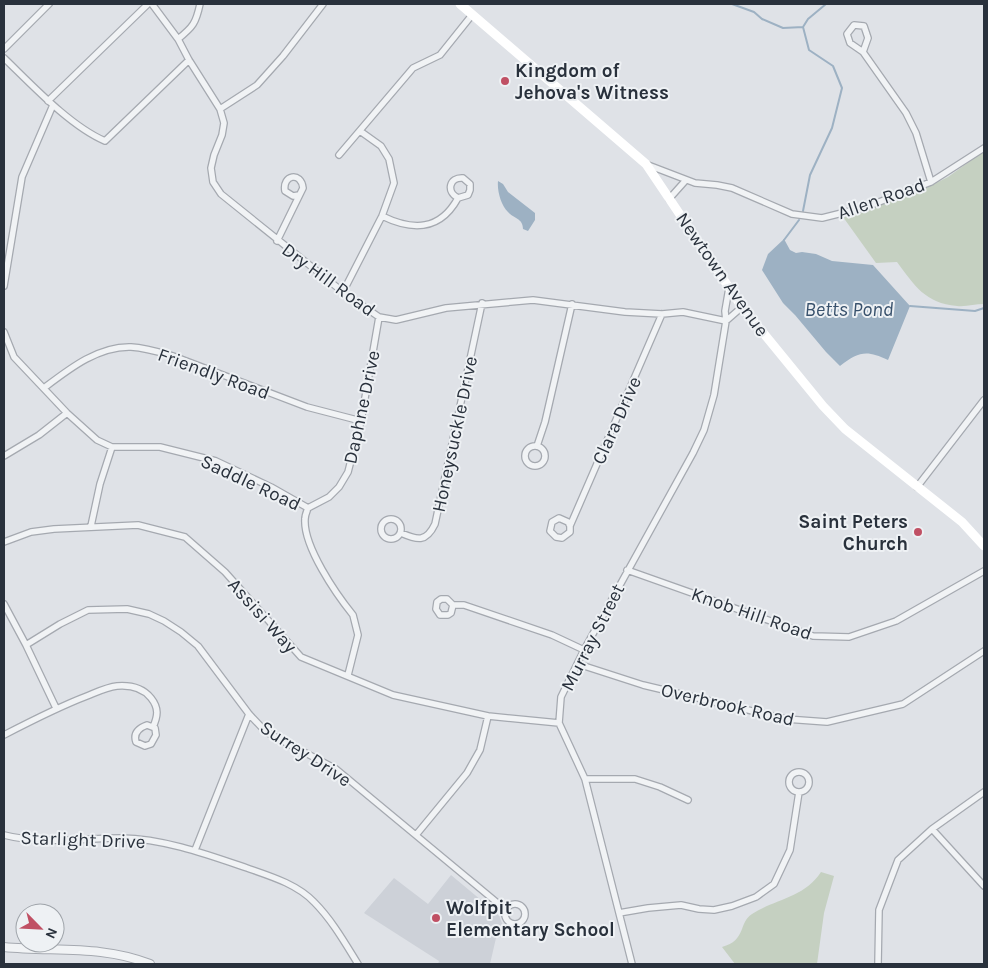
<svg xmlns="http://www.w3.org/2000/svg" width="988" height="968" font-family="Karla,sans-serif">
<rect width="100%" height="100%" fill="#dfe2e7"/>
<path fill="#cdd1d8" d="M451 875 499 915 503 926 518 934 496 938 490 964H438L439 961 364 913 394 878 428 904Z"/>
<path fill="#c5d0c1" d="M984 151V304C975 304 966 307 957 306 925 303 915 286 897 262L876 263 843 217 920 191 948 177Z
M821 872 834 876 824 913 817 964H735L722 947C747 940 738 923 752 914 775 899 804 898 821 872Z"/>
<path fill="#9db1c3" d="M498 181 503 184 508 192 535 213V220L528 231 523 229C523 218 514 219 508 212 501 205 497 191 498 181Z
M784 239 790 250 796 253 802 252 816 254 832 261 873 265 910 306 888 360C867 350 859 351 840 366L826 352 795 315 783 303 762 270 768 254Z"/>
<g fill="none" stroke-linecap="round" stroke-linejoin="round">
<path stroke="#9db1c3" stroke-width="2" d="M732 4 754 12 762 19 783 28 803 27
M803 27 809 50 833 66 842 88 832 128 810 175 803 211
M803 27 808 19 826 4
M784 240 799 220
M910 306 975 311 984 308"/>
<g stroke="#a5a9b0" stroke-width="8">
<path id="minor" d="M152 4 178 39 189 60 220 109 224 123 222 135 214 155 211 168 213 182 221 194 343 292 379 317 396 320 446 308 533 300 625 312 662 314 683 312 726 321 725 311 729 288
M178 39C193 27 196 23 200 4
M4 49 49 4
M863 52 850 43 847 34 854 25 864 26 868 38 863 52 906 113 916 133 931 182
M4 58C32 85 70 126 105 141L189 60
M48 101 148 4
M220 109 257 85 283 56 323 4
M339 155 413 68 440 55 472 15
M648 165 695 183 717 185 732 188 792 214 822 218 866 207 931 182 984 148
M669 199 686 180
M382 216C413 231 440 231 458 198L468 195 470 190V184L463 178C449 177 446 192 458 198
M277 241 303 188C301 171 282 175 285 191L293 196 299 195
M4 286 22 177 53 105
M343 292 382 216 394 183 389 159 381 146 360 131
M4 332 14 357 67 413 97 440 112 447H160L216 461 271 487 308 508
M44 388C69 369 98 346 131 347 146 348 159 352 173 356L307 407 361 421
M525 456a10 10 0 1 1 20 0a10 10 0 1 1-20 0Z
M537 446 545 422 572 304
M4 456 39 435 67 413
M917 487 984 400
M308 508 329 497 339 487 348 472 361 421 379 317
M308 508C307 511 305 515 305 519 303 546 336 594 353 615L358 635 348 675
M381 529a10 10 0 1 1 20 0a10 10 0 1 1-20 0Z
M91 526 100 484 112 447
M570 526 568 522 559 518 552 522 550 531 556 537 562 538 570 532V526L662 314
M401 533C417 540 426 543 435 524L482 303
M4 542 31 532 54 529 138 525 185 537 225 572 301 657 393 695 488 716 559 723
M627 570 813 636 849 637 896 621 984 571
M4 604 26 645 56 708
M453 605 451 613 448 615H440L436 609 437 602 441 599H447L453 605H464L552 635 584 650
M26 645 60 624 88 610 127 609 149 614 164 621 181 632 198 646 249 714 266 732 336 769 506 910
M578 664 643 685 786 719 827 722 903 704 984 651
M147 725 155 728 156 735 151 744 145 746 136 742C133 733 139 728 147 725Z
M4 735C31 721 58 707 87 696 97 692 107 687 117 686 130 685 143 688 151 698 159 708 158 716 153 727
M789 782a10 10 0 1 1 20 0a10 10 0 1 1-20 0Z
M585 779H635L660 787 688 800
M932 829 984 886
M4 835C43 845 82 838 121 838 165 839 206 854 247 868 270 876 297 884 314 902 332 920 345 943 358 964
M416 835 467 773 480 750 488 716
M195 850 249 714
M505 914a10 10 0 1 1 20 0a10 10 0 1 1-20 0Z
M619 913 648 908 681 905 699 909 714 910 732 906 756 897 774 884 790 850 799 792
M632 964 585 779 559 723 561 697 584 650 693 453 704 430 714 395 726 321 742 307
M878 964 879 910 898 860 932 829 984 792"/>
</g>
<g stroke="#a5a9b0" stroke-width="10">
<path id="tertiary" d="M4 947C53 952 103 945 150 964"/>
</g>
<use href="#minor" stroke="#f1f3f5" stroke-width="5.5"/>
<use href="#tertiary" stroke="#f1f3f5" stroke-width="8"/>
<path stroke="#fff" stroke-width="9" d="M460 4 646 164 742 307 823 406 845 429 962 522 984 546"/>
</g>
<g fill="#c05064" stroke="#eef1f4" stroke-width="2">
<circle cx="505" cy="81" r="5"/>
<circle cx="918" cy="532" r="5"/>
<circle cx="436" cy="918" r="5"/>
</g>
<g text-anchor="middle" stroke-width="4" stroke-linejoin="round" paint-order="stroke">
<g font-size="19" font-weight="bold" fill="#29313c" stroke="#eef1f4" text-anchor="start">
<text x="515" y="77">Kingdom of<tspan x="515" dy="22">Jehova's Witness</tspan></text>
<text x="908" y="528" text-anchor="end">Saint Peters<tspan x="908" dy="22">Church</tspan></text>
<text x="446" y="914">Wolfpit<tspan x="446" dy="22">Elementary School</tspan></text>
</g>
<g font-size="19" fill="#29313c" stroke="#eef1f4">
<text transform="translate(881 198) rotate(-19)" y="7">Allen Road</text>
<text transform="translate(723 274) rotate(55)" y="7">Newtown Avenue</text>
<text transform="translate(329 279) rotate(36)" y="7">Dry Hill Road</text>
<text transform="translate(214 373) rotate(20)" y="7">Friendly Road</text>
<text transform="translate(361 407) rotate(-78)" y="7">Daphne Drive</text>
<text transform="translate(616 420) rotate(-66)" y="7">Clara Drive</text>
<text transform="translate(454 434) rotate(-78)" y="7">Honeysuckle Drive</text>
<text transform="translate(251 482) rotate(25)" y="7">Saddle Road</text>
<text transform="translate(752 613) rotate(19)" y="7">Knob Hill Road</text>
<text transform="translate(263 615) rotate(48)" y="7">Assisi Way</text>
<text transform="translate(592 637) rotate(-63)" y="7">Murray Street</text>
<text transform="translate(728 704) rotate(13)" y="7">Overbrook Road</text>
<text transform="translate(306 753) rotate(33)" y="7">Surrey Drive</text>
<text transform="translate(83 839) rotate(2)" y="7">Starlight Drive</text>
</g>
<g font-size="20" font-style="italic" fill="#38516c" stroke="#eef1f4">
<text x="849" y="316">Betts Pond</text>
</g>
</g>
<rect width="988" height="968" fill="none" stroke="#29313c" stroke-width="10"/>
<g transform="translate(40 928) rotate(114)"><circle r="24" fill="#eef1f4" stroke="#9fa4aa"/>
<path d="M0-4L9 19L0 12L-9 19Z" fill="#c05064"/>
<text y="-8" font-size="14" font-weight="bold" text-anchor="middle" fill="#29313c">N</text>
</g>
</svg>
